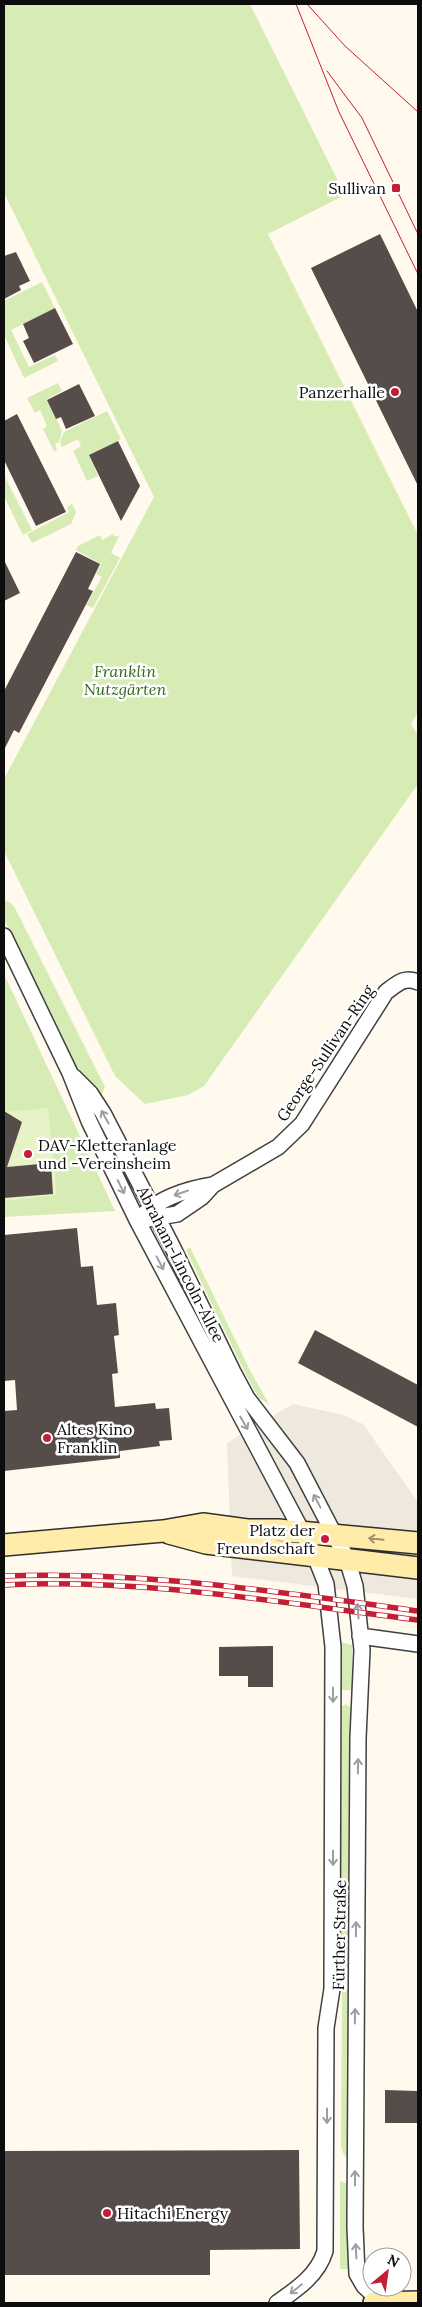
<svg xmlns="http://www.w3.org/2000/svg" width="422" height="2307" font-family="Lora,serif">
<rect width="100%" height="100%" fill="#fffaed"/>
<path fill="#d7ebb5" d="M4 4H250L345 195 268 234 418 535V712L411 724 418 735V784L204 1086 188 1095 145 1104 115 1076 4 851V779L154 497 4 193Z
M42 282 55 308 11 330 29 367 55 355 58 361 24 378 4 335V301Z
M58 383 62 391 47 399 62 431 59 442 55 444 57 450 54 451 43 429 47 426 40 410 35 413 27 398Z
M107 411 121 439 89 455 98 476 87 481 73 451 81 446 78 439 62 447 60 442 64 432Z
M4 475 32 530 23 535 4 496Z
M72 504 76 512 71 524 32 543 27 534 69 512 67 507Z
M113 534 114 536H119L111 553 120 558 93 608 86 605 102 577 96 574 101 564 76 550 78 546 100 535 102 540Z
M4 900 11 903 15 908 105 1087 101 1096 76 1067 4 919Z
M4 974 115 1211 4 1217Z
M190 1247 250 1370 269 1404 259 1398 245 1373 186 1250Z
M340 1642 352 1645V1690H339Z
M346 1704 351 1708 350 1968H338L339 1708Z
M342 1989H351L350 2160 344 2155 341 2147Z
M340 2181 349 2184V2269H340Z"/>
<path fill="#e7f2c7" d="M48 1108 57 1195 4 1201V1112Z"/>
<path fill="#efe8dc" d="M293 1404 343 1415 363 1424 418 1502V1599L232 1576 227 1443Z"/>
<path fill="#564c49" d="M380 234 418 312V486L311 268Z
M16 252 30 281 19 286 21 290 4 299V256Z
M55 308 73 344 34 363 23 341 29 338 23 324Z
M79 384 95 416 66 429 61 417 56 419 47 400Z
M17 414 66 512 36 526 4 460V421Z
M118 441 140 486 121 521 89 455Z
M76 552 100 564 88 589 93 591 19 733 14 730 4 750V691Z
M4 560 20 593 4 601Z
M4 1111 22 1122 7 1167 51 1163 53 1194 4 1198Z
M77 1228 81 1267 93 1266 97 1305 116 1303 119 1335 114 1336 118 1373 112 1374 115 1407 155 1403 156 1409 169 1408 172 1440 159 1441 160 1446 120 1451V1458L4 1471V1411L17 1410 15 1380 4 1381V1235Z
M315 1330 418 1385V1427L298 1363Z
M273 1646V1687H248V1676H219V1647Z
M385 2090 418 2091V2123H385Z
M299 2150 300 2249 210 2250V2275H4V2151Z"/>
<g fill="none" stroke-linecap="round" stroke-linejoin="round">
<g stroke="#404040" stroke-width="18">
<path id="street" d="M4 936 70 1073 89 1121 137 1220 315 1556 326 1584 333 1647 332 1989 326 2028 325 2251C318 2275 297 2289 277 2303
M74 1077 90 1093 103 1113 173 1248 233 1372 247 1398 297 1463 347 1559 355 1586 362 1650 358 1738 355 2227 357 2274 364 2286 382 2303
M144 1214C162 1197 188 1189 213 1185
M148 1219 177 1214 202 1197 213 1185 278 1147 302 1124 386 992C397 984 404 976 418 982
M360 1636 418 1644"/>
</g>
<g stroke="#2f2f2f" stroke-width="24">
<path id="secondary" d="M169 1533 206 1543 418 1568
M4 1545 163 1531 203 1524 247 1530H278L418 1543
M374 2303 418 2302"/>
</g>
<use href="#street" stroke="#fff" stroke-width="15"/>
<use href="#secondary" stroke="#ffeca8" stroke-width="21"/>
<path stroke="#c41e37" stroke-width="1" d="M296 4 339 112 418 274
M307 4 345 46 418 112
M327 71 362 118 418 234"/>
<g stroke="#c41e37" stroke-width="5.5">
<path id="rail" d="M4 1576C142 1571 281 1592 418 1611
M4 1585C142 1578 282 1603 418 1620"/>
</g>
<use href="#rail" stroke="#fff" stroke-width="4" stroke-dasharray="11" stroke-linecap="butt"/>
</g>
<defs><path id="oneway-shaft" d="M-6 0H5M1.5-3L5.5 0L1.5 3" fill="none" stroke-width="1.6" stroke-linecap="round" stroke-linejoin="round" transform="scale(1.25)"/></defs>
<g stroke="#9e9e9e">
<use href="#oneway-shaft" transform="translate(105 1117) rotate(-119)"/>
<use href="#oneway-shaft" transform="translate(121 1187) rotate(64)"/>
<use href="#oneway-shaft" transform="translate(181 1193) rotate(161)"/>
<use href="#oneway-shaft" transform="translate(160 1263) rotate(62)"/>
<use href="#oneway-shaft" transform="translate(244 1423) rotate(60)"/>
<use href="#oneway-shaft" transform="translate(317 1501) rotate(-118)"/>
<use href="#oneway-shaft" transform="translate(358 1611) rotate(-94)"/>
<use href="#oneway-shaft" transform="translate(333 1695) rotate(90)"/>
<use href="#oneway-shaft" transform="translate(358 1766) rotate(-89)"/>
<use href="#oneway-shaft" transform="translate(333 1858) rotate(90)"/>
<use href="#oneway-shaft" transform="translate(356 1929) rotate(-89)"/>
<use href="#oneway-shaft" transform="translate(355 2016) rotate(-89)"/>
<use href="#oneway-shaft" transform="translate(327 2116) rotate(90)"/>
<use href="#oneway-shaft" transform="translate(355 2178) rotate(-90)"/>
<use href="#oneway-shaft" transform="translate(356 2251) rotate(-93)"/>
<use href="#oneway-shaft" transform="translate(296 2289) rotate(141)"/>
</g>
<use stroke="#9e936a" href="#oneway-shaft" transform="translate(376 1539) rotate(-174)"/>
<g fill="#c41e37" stroke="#fff" stroke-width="2">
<rect x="391" y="183" width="10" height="10" rx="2.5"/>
<circle cx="395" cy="392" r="5"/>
<circle cx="28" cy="1154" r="5"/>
<circle cx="47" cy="1438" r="5"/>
<circle cx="325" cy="1539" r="5"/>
<circle cx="107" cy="2213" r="5"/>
</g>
<g text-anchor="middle" stroke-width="5" stroke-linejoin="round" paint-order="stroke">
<g font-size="16" fill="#0d0d0d" stroke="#fff" text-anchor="end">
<text x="386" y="194">Sullivan</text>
<text x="385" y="398">Panzerhalle</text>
<text x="38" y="1151" text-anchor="start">DAV-Kletteranlage<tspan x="38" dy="18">und -Vereinsheim</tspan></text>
<text x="57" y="1435" text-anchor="start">Altes Kino<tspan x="57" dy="18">Franklin</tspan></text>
<text x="315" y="1536">Platz der<tspan x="315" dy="18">Freundschaft</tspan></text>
<text x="117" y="2219" text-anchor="start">Hitachi Energy</text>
</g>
<g font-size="16" font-style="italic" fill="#32681a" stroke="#fff">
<text x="125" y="677">Franklin<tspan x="125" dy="18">Nutzgärten</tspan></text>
</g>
<g font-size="16" fill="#0d0d0d" stroke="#fff">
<text transform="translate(325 1053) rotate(-56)" y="6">George-Sullivan-Ring</text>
<text transform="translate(181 1264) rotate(63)" y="6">Abraham-Lincoln-Allee</text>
<text transform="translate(339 1935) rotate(-89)" y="6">Fürther Straße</text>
</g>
</g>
<rect width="422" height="2307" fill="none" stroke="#0d0d0d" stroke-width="10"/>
<g transform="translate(387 2272) rotate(29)"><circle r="24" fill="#ffffff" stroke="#9e9e9e"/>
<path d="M0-4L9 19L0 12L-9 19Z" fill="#c41e37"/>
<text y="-8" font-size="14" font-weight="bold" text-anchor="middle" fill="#0d0d0d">N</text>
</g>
</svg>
